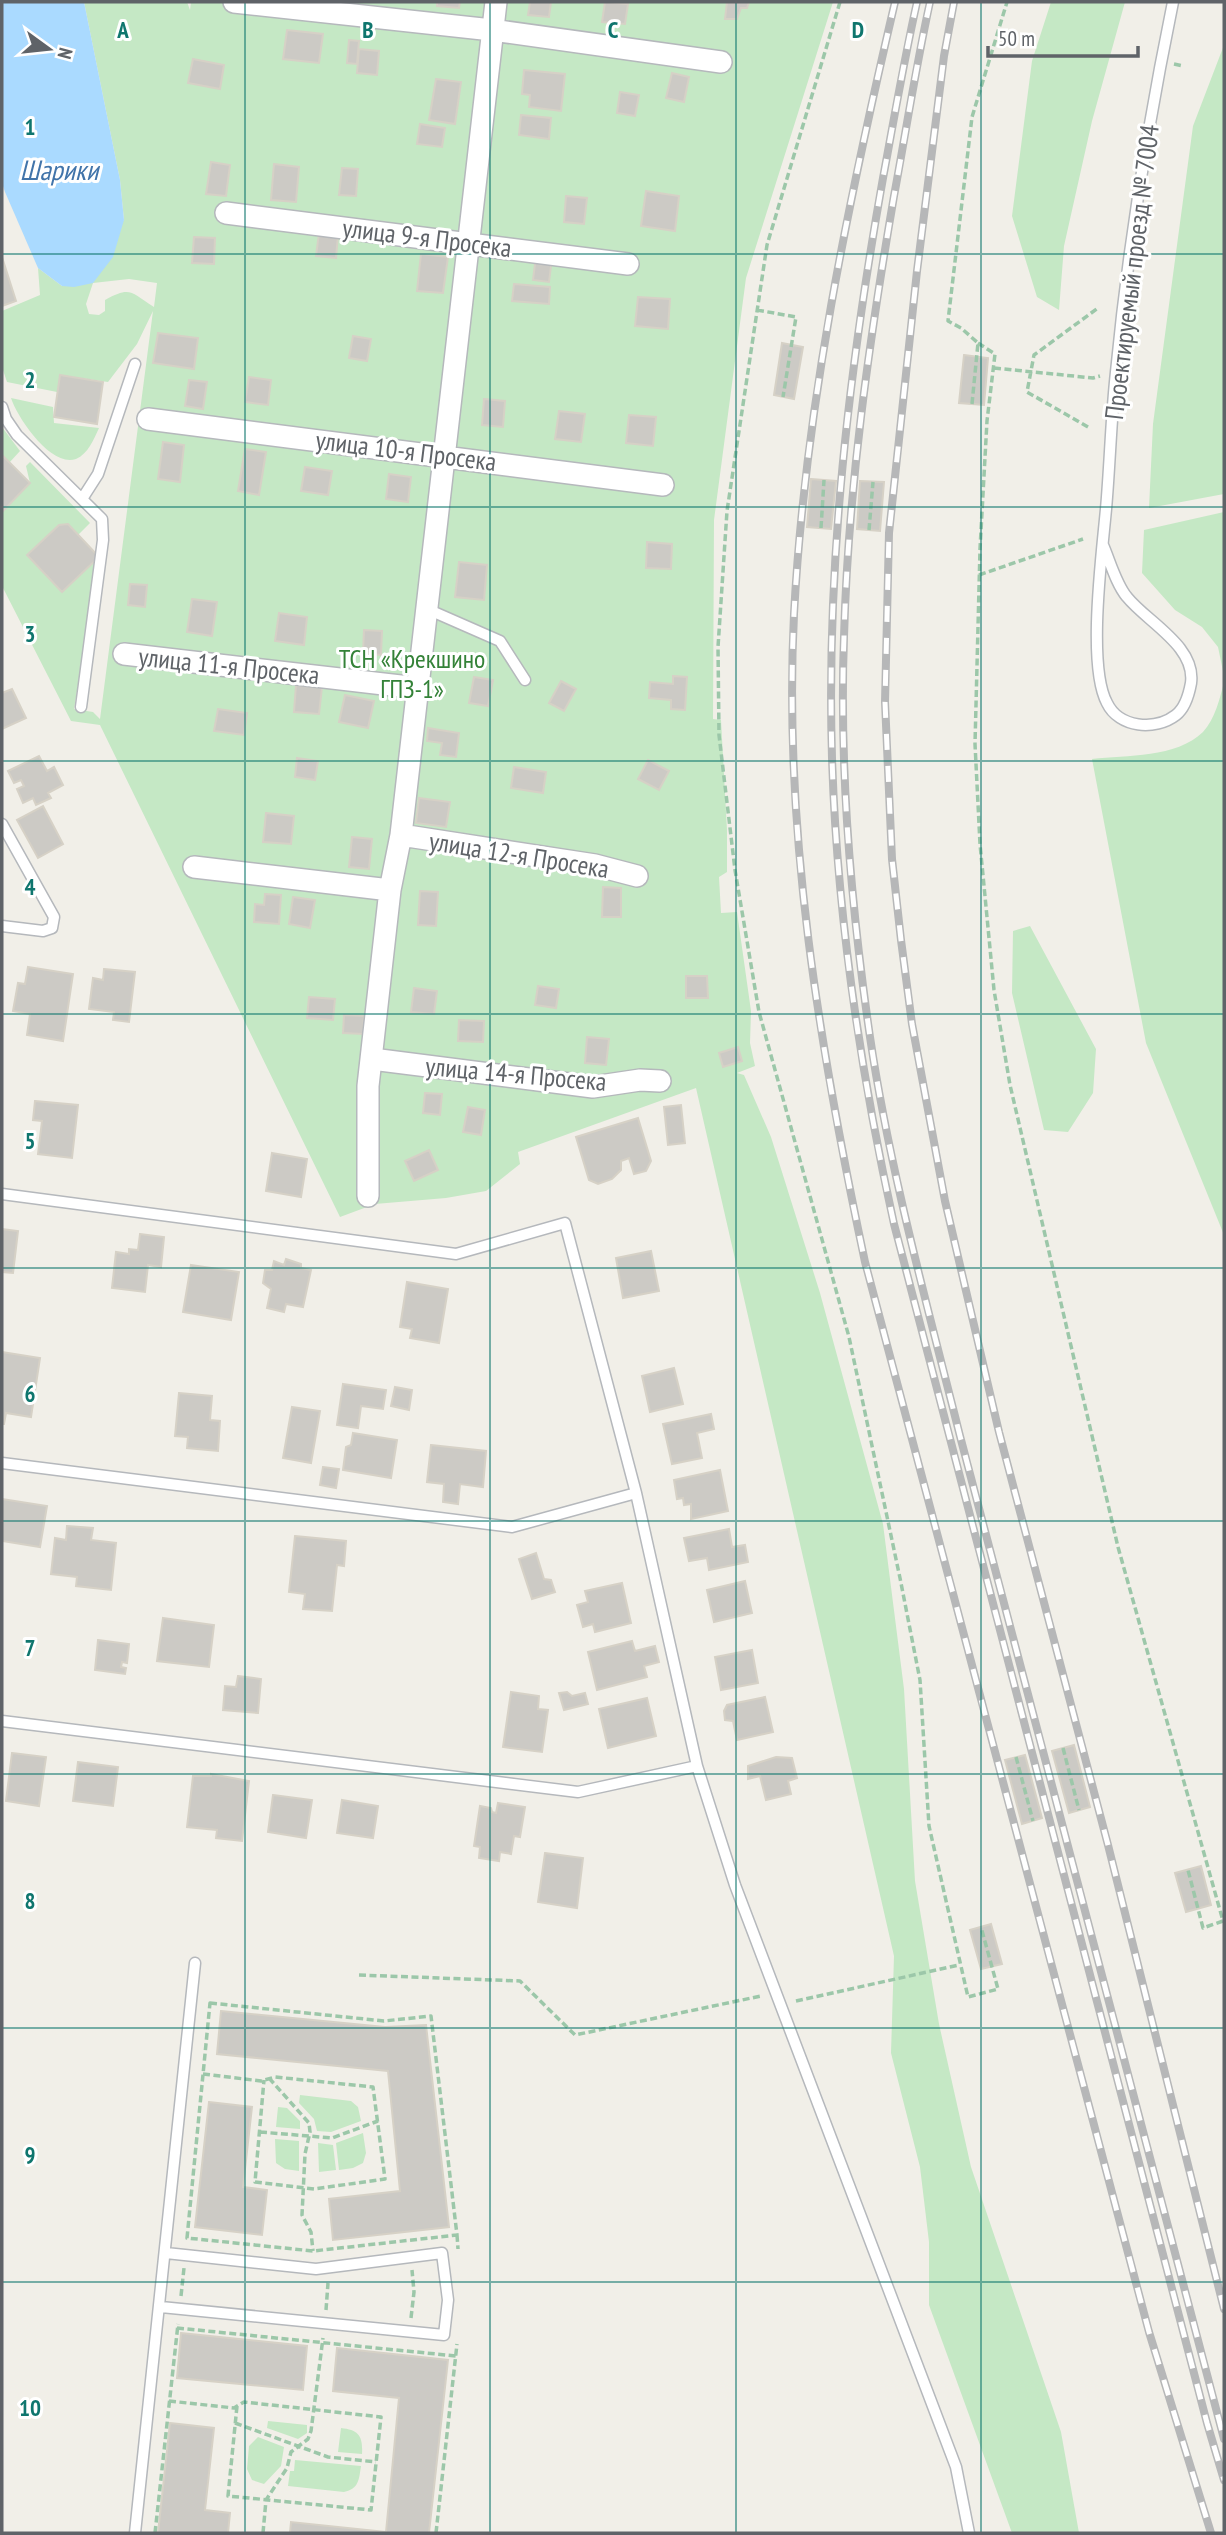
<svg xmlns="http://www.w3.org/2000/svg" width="1226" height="2535" font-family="'PT Sans Narrow',sans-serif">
<rect width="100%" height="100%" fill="#f1efe8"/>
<path fill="#c5e8c5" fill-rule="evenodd" d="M84 2H187L190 10 191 2H833L746 278 714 520 713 719 721 720 727 830V872L719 877 721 913 737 912 751 1011 750 1043 755 1066 737 1073 744 1075 771 1137 820 1293 883 1524 904 1689 915 1881 939 2024 971 2167 1061 2432 1079 2533H1012L929 2305V2242L920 2167 891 2053 894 1956 696 1088 518 1152 520 1164 486 1191 446 1198 375 1204 340 1217 100 725 71 721 2 586V512L30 483 26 466 30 462 90 523 78 535 68 524 59 525 27 555 62 592 99 557 74 709 93 712 100 719 153 311 137 344 108 382 60 375 57 392 7 382 2 367V311L40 295 38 268 62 286 124 220 120 180ZM129 279 157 283 154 307C130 292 131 286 105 300V311L99 315 89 314 86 304 93 283Z
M1051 2H1125L1092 121 1064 246 1059 310 1037 297 1012 216 1032 61Z
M1224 45V494L1149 508 1153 424 1193 126Z
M11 398 53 407 54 423 99 428C94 439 88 454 76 459 51 468 17 417 11 398Z
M2 427 20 451 9 463 2 455Z
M1224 512V676L1218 647 1202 627 1175 610 1142 573 1144 530Z
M1224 682V1235L1146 1043 1092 759C1127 755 1176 758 1203 732 1215 719 1220 698 1224 682Z
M1030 926 1096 1049 1093 1093 1068 1132 1044 1130 1012 993 1013 931Z
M300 2095 351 2101 358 2107 361 2121 331 2132 317 2131 314 2119 299 2103Z
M278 2107 287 2108 300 2121V2129L276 2127Z
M363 2133 366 2153 363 2163 353 2168 339 2170 336 2143Z
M275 2139 299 2141V2171L285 2169 276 2163Z
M318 2143 333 2145 336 2170 319 2172Z
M268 2421 307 2425V2433L298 2439 267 2428Z
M341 2428C359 2430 363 2436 362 2454L338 2452Z
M258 2437 284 2447 281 2466 264 2484 252 2480 247 2469 249 2446Z
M295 2460 361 2466C359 2479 359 2489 344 2492L288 2486 290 2471H294Z"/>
<path fill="#aadaff" d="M2 2H84L120 180 124 220 113 257 93 283 74 287 62 286 38 268 5 192 2 183Z"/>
<path fill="#cccac5" stroke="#d6d1c6" stroke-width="2" d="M437 2H460L459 8 437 6Z
M530 2H551L549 17 528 15Z
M605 2 628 4 625 24 602 22Z
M727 2H749L747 8H741L737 19H725Z
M287 30 323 34 319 63 283 59Z
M349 40 359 41 357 64 347 63Z
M359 49 379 51 377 75 357 73Z
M193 59 224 65 220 89 188 83Z
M524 70 565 74 561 111 529 107 530 95 522 94Z
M672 73 689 77 684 102 666 98Z
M436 79 461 82 455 124 429 120Z
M620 92 639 95 635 116 617 113Z
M521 115 551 118 549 139 519 135Z
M420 124 445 128 442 147 417 144Z
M211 162 230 165 226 196 206 194Z
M274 164 299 167 296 202 271 200Z
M342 168 358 169 356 196 339 195Z
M646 191 679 196 675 231 641 226Z
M566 196 587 198 584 224 564 222Z
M319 233 338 235 336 258 316 256Z
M194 237 215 238 214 264 192 263Z
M421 254 448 257 443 293 417 291Z
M536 256 552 258 549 282 533 280Z
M2 257 16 301 2 306Z
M514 284 550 287 549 304 512 301Z
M638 297 670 299 668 329 635 326Z
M158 333 198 338 194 369 153 363Z
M353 336 371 339 367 361 349 358Z
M782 343 803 347 794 399 774 395Z
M964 355 988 358 984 405 959 403Z
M60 375 103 382 97 424 54 417Z
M249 377 271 380 268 405 245 402Z
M189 380 207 382 203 409 185 406Z
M484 399 505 401 503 427 482 425Z
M559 411 585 414 581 442 555 439Z
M629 415 656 417 653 446 626 443Z
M163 442 184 445 180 482 158 479Z
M245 449 266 452 259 495 238 491Z
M2 455 30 483 2 512Z
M305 467 332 471 328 495 301 491Z
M389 474 411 477 408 502 386 499Z
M811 479 836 481 831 529 807 527Z
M860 481 884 482 880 531 857 529Z
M68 524 99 557 62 592 27 555 59 525Z
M647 542 672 544 671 569 646 568Z
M459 562 487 565 484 600 455 597Z
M130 584 147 585 145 607 128 605Z
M192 599 217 602 212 636 187 632Z
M279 613 307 617 304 645 275 641Z
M364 630 382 631 381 655 363 653Z
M673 676 687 677 685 710 671 709V700L649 698 650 682 673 684Z
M474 677 493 680 488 706 469 703Z
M561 681 576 689 564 711 549 703Z
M296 685 322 687 319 714 294 712Z
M12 689 26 718 2 729V693Z
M345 695 374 701 368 728 339 722Z
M218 709 247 713 244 735 214 731Z
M428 728 459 733 456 757 440 755 442 743 427 741Z
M39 756 47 771 54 767 63 785 48 793 51 798 36 805 33 798 23 803 17 789 24 786 21 780 14 783 8 771Z
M297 758 318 761 315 780 295 777Z
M648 760 669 771 659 790 638 779Z
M514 767 546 772 543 793 511 788Z
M419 798 450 802 446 827 416 823Z
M43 806 63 844 38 858 17 820Z
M266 813 294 816 291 844 263 842Z
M352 837 372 839 369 869 349 867Z
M603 887 621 888V917H602Z
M420 891 438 892 436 926 418 925Z
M265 894 281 895 279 924 254 922 255 904 264 905Z
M293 897 315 900 310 928 289 924Z
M28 967 73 974 63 1041 27 1035 30 1014 13 1011 18 983 25 984Z
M104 969 135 972 129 1022 113 1020 114 1012 89 1009 93 978 103 980Z
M686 976H707L708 998H686Z
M538 986 559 989 556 1008 535 1005Z
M414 988 437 991 434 1014 411 1012Z
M309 997 335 999 333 1020 307 1018Z
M344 1015 364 1016 363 1034 343 1033Z
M459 1020 484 1021 483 1042 458 1041Z
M587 1037 609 1039 606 1065 585 1063Z
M738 1047 742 1061 723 1067 719 1053Z
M425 1093 442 1094 440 1115 423 1113Z
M35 1101 78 1105 72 1158 38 1154 42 1121 33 1120Z
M681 1105 685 1143 668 1145 664 1107Z
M468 1107 485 1110 481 1135 463 1132Z
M638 1118 651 1161 646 1171 634 1174 629 1158 621 1161V1170L612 1179 598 1184 589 1180 576 1137Z
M429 1150 438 1170 414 1181 405 1161Z
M272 1153 307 1159 301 1197 266 1191Z
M2 1229 18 1231 13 1273 2 1272Z
M140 1234 164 1237 161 1267 148 1265 145 1292 112 1288 116 1252 129 1254V1249L138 1250Z
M651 1251 659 1291 623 1298 616 1258Z
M286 1259 301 1264V1268L311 1270 303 1307 286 1304 284 1312 267 1308 271 1289 263 1283 265 1270H272L274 1261 284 1265Z
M191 1265 239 1272 231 1320 183 1312Z
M407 1282 448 1289 439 1343 410 1338 412 1329 400 1327Z
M2 1352 40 1358 31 1417 6 1413 4 1424H2Z
M674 1368 683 1404 650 1412 642 1376Z
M343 1384 386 1390 383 1409 361 1406 358 1428 337 1425Z
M395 1387 412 1390 409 1410 391 1406Z
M179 1393 212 1396 210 1420 220 1421 218 1451 187 1448 188 1437 175 1436Z
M292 1407 320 1411 311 1463 283 1458Z
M711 1414 714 1429 697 1433 702 1458 672 1464 663 1424Z
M353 1433 397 1440 391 1478 343 1470 346 1447 351 1445Z
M431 1445 486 1451 483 1487 460 1484 458 1504 443 1502 444 1484 427 1482Z
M323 1467 339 1469 336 1488 320 1485Z
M720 1470 728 1511 691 1519V1504L684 1505 683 1498 677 1499 674 1480Z
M2 1499 47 1506 40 1547 2 1541Z
M67 1526 93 1528 91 1540 116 1543 111 1590 76 1586 77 1577 51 1574 55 1538 66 1540Z
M729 1529 732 1547 745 1545 748 1562 709 1570 707 1558 689 1561 684 1538Z
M295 1536 346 1541 344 1566 337 1565 332 1611 303 1609 305 1594 289 1592Z
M536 1553 544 1579 551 1580 555 1592 532 1599 519 1559Z
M745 1581 752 1613 714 1622 707 1590Z
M622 1583 631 1623 595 1632 593 1624 583 1627 577 1605 588 1602 585 1591Z
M163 1618 214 1625 209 1667 157 1661Z
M98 1640 129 1644 127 1663 122 1662 121 1667 126 1668 125 1674 95 1670Z
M632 1641 635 1651 655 1646 659 1662 644 1666 647 1677 597 1690 588 1652Z
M752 1650 758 1683 721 1690 715 1657Z
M238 1676 261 1679 258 1713 223 1710 225 1686 236 1687Z
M511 1692 539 1696 538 1709 548 1710 542 1752 503 1747Z
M567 1692 572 1696 585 1693 588 1704 564 1710 559 1693Z
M765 1697 773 1732 737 1740 733 1721 725 1720 724 1711 727 1705Z
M647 1698 656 1736 608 1748 599 1709Z
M1074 1745 1090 1807 1069 1813 1052 1751Z
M12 1753 46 1757 39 1806 6 1801Z
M1025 1755 1042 1818 1022 1824 1005 1760Z
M776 1757 792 1758 797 1778 788 1781 791 1794 766 1800 760 1776 748 1779V1766Z
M78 1762 118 1767 113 1806 73 1801Z
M211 1774 249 1781 242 1841 216 1838 217 1830 187 1827 193 1776H211Z
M273 1795 312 1800 306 1838 268 1832Z
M342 1800 378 1806 373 1838 337 1833Z
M498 1803 525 1807 520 1837 514 1836 511 1854 500 1852 499 1861 479 1858 480 1847 474 1846 480 1806 491 1808 492 1812 496 1813Z
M545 1853 583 1858 577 1908 538 1902Z
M1201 1866 1211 1905 1186 1912 1175 1873Z
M991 1924 1002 1964 981 1969 970 1930Z
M221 2011 385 2027 426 2025 449 2227 333 2240 329 2199 400 2191 388 2071 217 2054Z
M209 2102 252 2107 243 2187 267 2190 262 2235 195 2227Z
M181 2333 307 2346 303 2390 177 2378Z
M337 2348 448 2360 429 2533H290L291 2522 386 2532 399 2398 333 2391Z
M170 2423 214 2428 205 2510 230 2513 228 2533H158Z"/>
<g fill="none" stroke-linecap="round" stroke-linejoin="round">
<g stroke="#b5b8bc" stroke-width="13">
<path id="lane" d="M2 407 6 419 17 435 102 519 103 540 81 707
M82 499 98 474 135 364
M1103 545C1110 561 1116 584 1127 597 1147 622 1196 646 1191 683 1189 694 1185 708 1176 715 1155 731 1119 728 1107 703 1087 666 1102 554 1106 509 1110 464 1111 418 1116 372 1128 248 1148 124 1173 2
M427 609 500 641 525 680
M2 824 54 917 52 928 43 931 2 926
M2 1194 456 1254 565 1223 636 1493 697 1766 578 1792 2 1721
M2 1463 512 1527 636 1493
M697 1766 735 1885 956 2467 969 2533
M161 2307 444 2335 448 2300 442 2253 316 2269 166 2253
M135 2533 195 1963"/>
</g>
<g stroke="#b5b8bc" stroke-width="24">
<path id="street" d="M234 2 492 30 721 62
M226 213 628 264
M148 419 663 485
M124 654 418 688
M401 835 595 865 637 876
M194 867 390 890
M372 1059 593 1087 640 1080 660 1081
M368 1196V1086L390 890 401 835 496 2"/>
</g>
<path stroke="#9cc7a9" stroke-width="3.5" stroke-dasharray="7 3.5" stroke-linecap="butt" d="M840 2 767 245 727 511 718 647 719 735 735 870 759 1012 849 1337 900 1578 920 1680 929 1826 968 1997 998 1989 981 1927
M1174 64 1183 66
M757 310 796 317 783 397
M978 343 995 354 987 421 980 549 975 744 980 844 994 990 1010 1085 1118 1547 1223 1921 1203 1928 1188 1870
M994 368 1093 378 1100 376
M972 404 978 343 961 328 948 321 972 117 1007 2
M1088 427 1027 392 1034 355 1098 308
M821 528 824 480
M869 530 873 482
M979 575 1083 539
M1063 1748 1079 1810
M1016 1757 1033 1821
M359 1975 520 1981 575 2035 761 1996
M796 2001 959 1965
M210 2003 384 2021 431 2016 457 2235 313 2251 187 2238Z
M203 2074 261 2081 275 2077 373 2087 385 2179 314 2189 255 2182 264 2080
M269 2078 309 2123 310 2132 305 2154 302 2215 311 2232 313 2251
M260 2132 332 2138 378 2121
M457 2235 458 2249
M181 2296 184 2268
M326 2310 328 2283
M411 2318 414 2292 412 2270
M177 2328 456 2356
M169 2401 234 2408 244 2402 381 2417 371 2510 228 2496 237 2406
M235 2423 328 2457 376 2462
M155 2533 178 2324
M263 2533 266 2500 287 2468 291 2452 308 2439 311 2431 323 2338
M436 2533 457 2344"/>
<use href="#lane" stroke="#fff" stroke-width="10"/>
<use href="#street" stroke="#fff" stroke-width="21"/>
<g stroke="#b6b7b8" stroke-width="8">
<path id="rail" d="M895 2C848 203 805 408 794 614 783 832 820 1050 865 1262L1149 2332 1211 2533
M917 2C904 60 894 119 883 178 849 369 826 564 832 758 837 915 860 1070 894 1224L1207 2423 1224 2480
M930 2C916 66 906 131 894 196 869 342 848 489 844 637 839 770 851 906 870 1037 890 1172 927 1304 960 1436L1224 2439
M954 2 944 56 917 271 889 533 885 702 892 859 901 940 912 1024 945 1201 999 1432 1108 1845 1224 2309"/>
</g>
<use href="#rail" stroke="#fff" stroke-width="5" stroke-dasharray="16" stroke-linecap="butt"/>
</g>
<path fill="none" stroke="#0f766e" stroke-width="2" stroke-opacity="0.55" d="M245 2V2533M490 2V2533M736 2V2533M981 2V2533M2 254H1224M2 507H1224M2 761H1224M2 1014H1224M2 1268H1224M2 1521H1224M2 1774H1224M2 2028H1224M2 2282H1224"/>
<g text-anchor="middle" stroke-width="6" stroke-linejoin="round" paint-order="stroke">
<g font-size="26" fill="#5f6368" stroke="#fff">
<text transform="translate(427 238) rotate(7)" y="9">улица 9-я Просека</text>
<text transform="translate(1132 272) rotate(-83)" y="9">Проектируемый проезд № 7004</text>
<text transform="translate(406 451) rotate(7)" y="9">улица 10-я Просека</text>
<text transform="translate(229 666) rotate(6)" y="9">улица 11-я Просека</text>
<text transform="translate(519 855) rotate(9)" y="9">улица 12-я Просека</text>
<text transform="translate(516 1074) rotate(5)" y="9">улица 14-я Просека</text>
</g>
<g font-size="26" fill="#348238" stroke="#fff">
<text x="412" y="668">ТСН «Крекшино<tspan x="412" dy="30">ГПЗ-1»</tspan></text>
</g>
<g font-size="28" font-style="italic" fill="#4174aa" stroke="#fff">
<text x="59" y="180">Шарики</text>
</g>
</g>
<g font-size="23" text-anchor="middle" font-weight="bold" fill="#0f766e" stroke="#fff" stroke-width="6" stroke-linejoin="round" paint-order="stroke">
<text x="123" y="38">A</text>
<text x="368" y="38">B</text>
<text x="613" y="38">C</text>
<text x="858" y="38">D</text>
<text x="30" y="135">1</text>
<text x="30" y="388">2</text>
<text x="30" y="642">3</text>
<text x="30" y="895">4</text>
<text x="30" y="1149">5</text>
<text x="30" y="1402">6</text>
<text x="30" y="1656">7</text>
<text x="30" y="1909">8</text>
<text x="30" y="2163">9</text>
<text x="30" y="2416">10</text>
</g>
<rect width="1226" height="2535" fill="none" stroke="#5f6368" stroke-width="7"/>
<g transform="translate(49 49) rotate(105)" stroke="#ffffff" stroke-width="5" paint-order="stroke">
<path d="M0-5L12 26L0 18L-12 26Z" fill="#5f6368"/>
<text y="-10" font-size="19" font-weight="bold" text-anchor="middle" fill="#5f6368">N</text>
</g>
<path d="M988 46v10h150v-10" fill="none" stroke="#5f6368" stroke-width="3.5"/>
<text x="998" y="46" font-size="21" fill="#5f6368" stroke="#ffffff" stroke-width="5" paint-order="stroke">50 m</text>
</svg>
